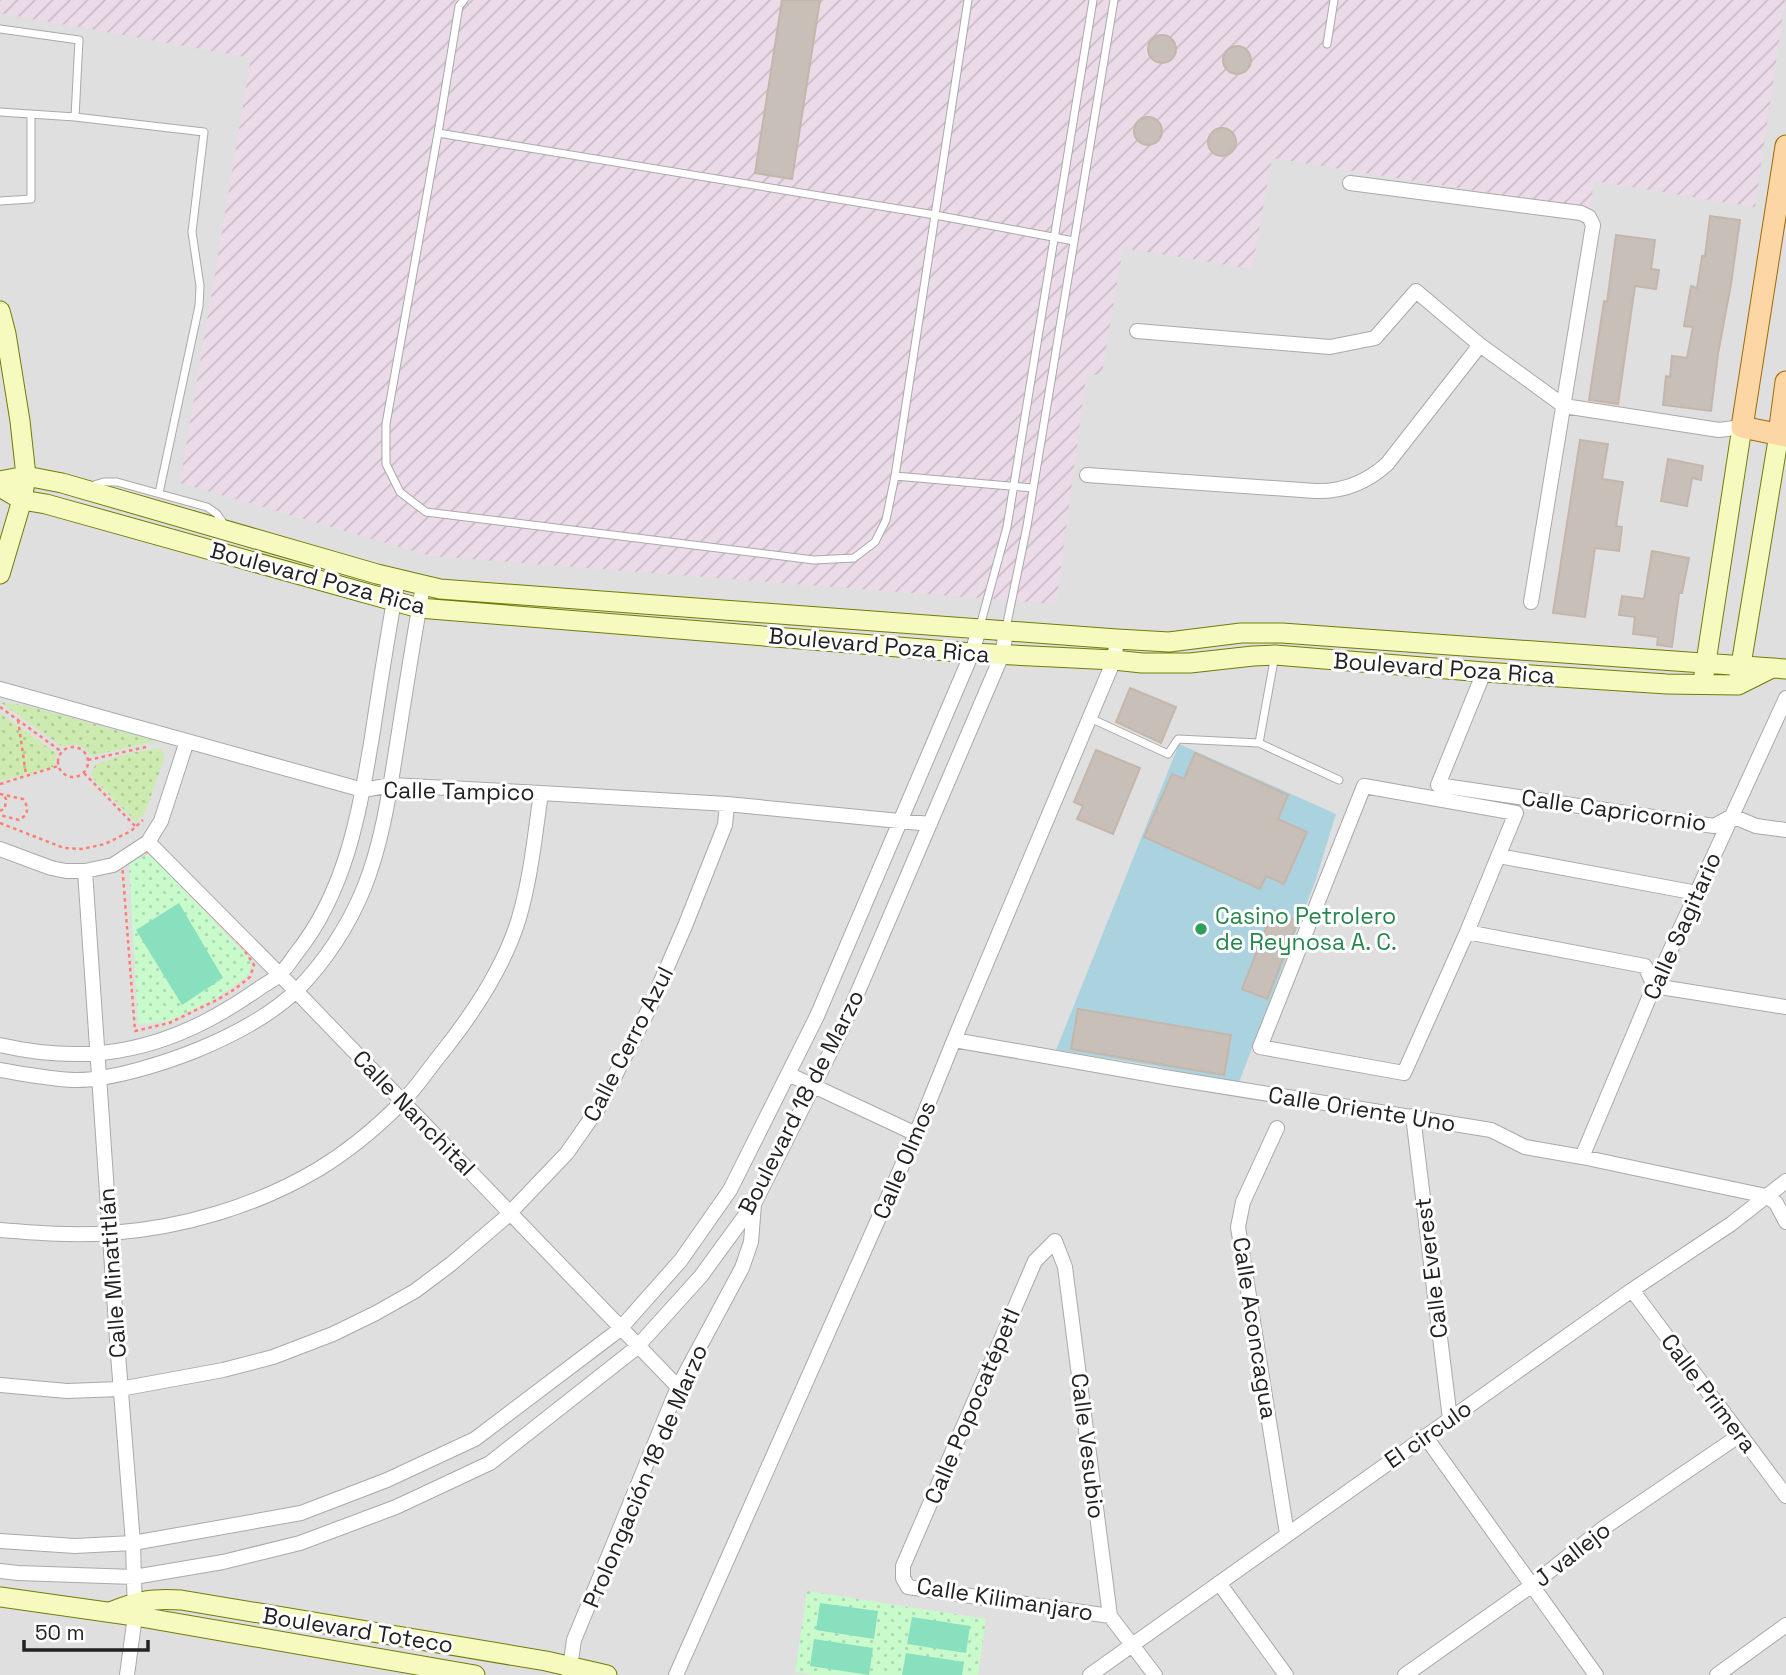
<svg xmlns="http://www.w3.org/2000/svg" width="1786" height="1675" font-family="'Space Grotesk',sans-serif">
<defs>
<pattern id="industrial-furrows" width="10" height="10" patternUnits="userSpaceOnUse" patternTransform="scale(1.75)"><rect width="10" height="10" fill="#ebdbe8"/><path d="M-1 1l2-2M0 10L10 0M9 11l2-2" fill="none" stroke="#c9bcc7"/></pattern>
<pattern id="park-dots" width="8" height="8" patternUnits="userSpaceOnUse" patternTransform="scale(1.75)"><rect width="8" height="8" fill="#c8facc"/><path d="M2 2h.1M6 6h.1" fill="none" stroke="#acd6af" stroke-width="1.8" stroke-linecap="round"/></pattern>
<pattern id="garden-dots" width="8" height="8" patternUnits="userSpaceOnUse" patternTransform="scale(1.75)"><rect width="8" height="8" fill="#cdebb0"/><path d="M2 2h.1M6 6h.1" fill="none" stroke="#b0c997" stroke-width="1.8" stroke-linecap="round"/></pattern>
</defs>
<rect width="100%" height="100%" fill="#f2efe9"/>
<path fill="#e0dfdf" d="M0 0H1786V1675H0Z"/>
<path fill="url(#industrial-furrows)" d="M0 0H1785L1755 207 1594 181 1590 209 1272 158 1252 269 1123 248 1102 373 1086 377 1056 604 431 556 180 483 251 58 0 13Z"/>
<path fill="url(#park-dots)" d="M150 854 249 958 251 965 249 975 215 999 169 1021 138 1024 129 862Z
M807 1591 986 1619 978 1675H814L795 1672Z"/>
<path fill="url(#garden-dots)" d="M0 702 28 706 156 741 91 756 86 749 75 744 63 747Z
M0 713 57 754 53 767 0 781Z
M160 748 165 756 146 811 136 822 91 776 92 771 96 764 130 753Z"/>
<path fill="#88e0be" d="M179 903 223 978 182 1005 136 930Z
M820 1603 878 1611 874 1639 816 1630Z
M912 1617 970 1626 966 1653 907 1644Z
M814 1639 873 1648 869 1675 810 1666Z
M906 1653 964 1662 962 1675H902Z"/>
<path fill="#aad3df" d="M1179 744 1336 814 1316 879 1238 1085 1155 1066 1056 1050Z"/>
<path fill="#c7bfb8" stroke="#c4b6ab" stroke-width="2" d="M782 0H820L792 179 755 173Z
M1148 49a14 14 0 1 1 28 0a14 14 0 1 1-28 0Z
M1223 60a14 14 0 1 1 28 0a14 14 0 1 1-28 0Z
M1134 131a14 14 0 1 1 28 0a14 14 0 1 1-28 0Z
M1208 142a14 14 0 1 1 28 0a14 14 0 1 1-28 0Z
M1710 216 1740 220 1731 284 1718 354 1711 411 1663 405 1666 376 1670 377 1672 356 1687 358 1693 327 1684 326 1691 286 1697 288 1702 256H1705Z
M1616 235 1655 240 1651 269 1659 270 1656 289 1635 286 1618 404 1589 400 1604 301 1607 302Z
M1580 440 1608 444 1602 479 1623 482 1616 526 1622 527 1619 551 1595 548 1585 617 1553 613Z
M1668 459 1703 466 1701 480 1692 478 1687 506 1661 501Z
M1652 551 1689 558 1682 593H1679L1672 647 1657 645 1658 637 1633 634 1635 617 1619 615 1622 596 1644 599Z
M1130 688 1176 707 1161 743 1116 722Z
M1096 750 1140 768 1113 834 1077 819 1083 806 1074 802Z
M1195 753 1288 795 1278 819 1307 832 1284 884 1266 876 1260 889 1144 837 1172 774 1184 779Z
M1273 911 1298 921 1267 999 1242 989Z
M1078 1009 1231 1035 1224 1075 1071 1049Z"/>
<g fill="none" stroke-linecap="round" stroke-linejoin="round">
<g stroke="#a9a9a9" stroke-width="9">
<path id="lane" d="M464 0 459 6 438 133 386 424V464L400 492 426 512 814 560 854 558 875 542 886 520 895 476 968 0
M0 29 79 40 75 117 204 132 192 232 200 286 199 306 159 493
M1327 44 1334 0
M0 112 75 117
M438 133 935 215 1074 241
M0 201 31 199V114
M895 476 1033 488
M90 486 104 482H117L207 507 217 514 224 524
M980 626 1007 527 1093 0
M1006 628 1027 526 1114 0
M1275 655 1259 743 1339 780
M1090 718 1168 754 1178 739 1259 743"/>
</g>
<g stroke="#a9a9a9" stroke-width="16">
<path id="street" d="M1350 183 1581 213 1589 217 1593 225 1531 602
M1137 331 1330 347 1375 338 1416 291 1480 345 1564 406 1719 430 1742 427
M1087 475 1315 491C1342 492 1367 482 1387 464L1480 345
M1484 672 1438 785 1714 826 1732 816 1756 826 1786 830
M0 689 363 790 391 785 541 793 727 804 930 824
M1364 786 1516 813 1467 932 1404 1073 1260 1047Z
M148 842 296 991 678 1387
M0 849 51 868 66 871H85L113 865 148 842 161 821 187 741
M1499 856 1697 893
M85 871 118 1354 133 1543 135 1616 127 1675
M1467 932 1645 966 1654 986 1786 1007
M954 1040 1170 1078 1491 1130 1525 1147 1582 1157 1766 1196 1776 1203 1786 1222
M0 1045C74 1062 138 1056 206 1021 225 1011 243 1000 261 987 266 984 273 980 278 976 285 970 290 962 295 955 346 892 359 814 372 737 380 684 388 632 398 579
M0 1070C24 1074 49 1079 74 1080 108 1081 165 1063 197 1050 231 1036 271 1015 297 990 325 962 349 925 364 888 383 841 390 788 398 738 406 687 414 636 423 586
M788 1074 916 1134
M1413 1116 1450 1419
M1277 1128 1243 1202 1238 1227 1287 1534
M1582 1157 1654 986 1786 698
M0 1230C37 1233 74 1236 111 1233 182 1228 256 1206 317 1170 347 1152 375 1129 400 1104 415 1090 427 1071 440 1055 473 1014 504 968 519 918 531 877 535 834 541 793
M1632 1290 1786 1496
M0 1385 67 1391 120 1389 223 1370 273 1357 333 1334 376 1313 415 1291 451 1264 506 1217 567 1153 599 1107 649 1009 685 926 725 825 727 804
M1425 1436 1596 1675
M0 1541 75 1546 133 1543 301 1513 387 1480 475 1439 619 1330 681 1260 730 1190 817 1016 972 653 979 629
M0 1571 18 1573 134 1577 223 1562 300 1543 396 1507 490 1463 636 1348 701 1276 755 1202 842 1029 1002 655 1006 632
M1219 1583 1286 1675
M1110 1616 908 1587 903 1578V1566L1035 1261 1055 1241 1065 1267 1110 1616 1155 1675
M569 1674 574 1640 678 1387 742 1268 751 1242 754 1204
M676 1675 916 1134 954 1040 1114 660 1117 639
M1090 1675 1515 1373 1632 1290 1731 1224 1786 1181
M1405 1675 1531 1586 1602 1529 1740 1435
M1717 1675 1786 1625"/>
</g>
<g stroke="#707d05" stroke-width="21">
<path id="secondary" d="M0 311 6 334 20 421 26 476 22 500 0 574
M0 481 26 476 62 483 377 574 440 589 1117 639 1169 642 1241 633H1282L1786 669
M0 487 22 500 46 504 419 608 972 653 1114 660 1142 663H1190L1253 656 1275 655 1484 672 1667 684 1738 685 1770 669
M1704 675 1742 427
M1739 677 1779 434
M0 1597 135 1616 475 1675
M110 1612C138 1601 151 1598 181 1600L546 1661 607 1675"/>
</g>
<g stroke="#a06b00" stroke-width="23">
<path id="primary" d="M1786 146 1742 427 1786 436
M1779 434 1786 382"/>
</g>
<path stroke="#fa8072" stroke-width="2.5" stroke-dasharray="3.5 3.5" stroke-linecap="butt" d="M0 707 62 752
M18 720 26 775
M58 762a15 15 0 1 1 30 0a15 15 0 1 1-30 0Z
M88 760 146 747
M84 773 135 826
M0 784 58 766
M0 794 23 799C27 805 28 808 26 815L19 820 0 815
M0 811 5 808 6 799 4 796
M0 823 64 848 82 849 105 844 131 831 143 820
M149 850 241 945 254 965 250 977 235 989 217 1000 169 1023 135 1031 122 863Z"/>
<use href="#lane" stroke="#fff" stroke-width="7"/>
<use href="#street" stroke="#fff" stroke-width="14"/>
<use href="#secondary" stroke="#f7fabf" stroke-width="19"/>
<use href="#primary" stroke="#fcd6a4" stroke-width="21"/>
</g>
<circle fill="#2e9e5b" stroke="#fff" stroke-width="2.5" cx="1201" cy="929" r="7"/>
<g text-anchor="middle" stroke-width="6" stroke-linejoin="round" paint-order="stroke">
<g font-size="23" fill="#222" stroke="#fff">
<text transform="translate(318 578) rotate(15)" y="8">Boulevard Poza Rica</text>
<text transform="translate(879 645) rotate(5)" y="8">Boulevard Poza Rica</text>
<text transform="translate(1444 668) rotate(4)" y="8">Boulevard Poza Rica</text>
<text transform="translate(459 791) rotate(1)" y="8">Calle Tampico</text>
<text transform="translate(1614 810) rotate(8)" y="8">Calle Capricornio</text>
<text transform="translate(1682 926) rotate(-66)" y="8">Calle Sagitario</text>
<text transform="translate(628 1044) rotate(-63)" y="8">Calle Cerro Azul</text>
<text transform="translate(801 1102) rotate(-63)" y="8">Boulevard 18 de Marzo</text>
<text transform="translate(1362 1109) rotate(9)" y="8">Calle Oriente Uno</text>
<text transform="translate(414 1113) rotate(46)" y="8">Calle Nanchital</text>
<text transform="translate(904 1160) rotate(-67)" y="8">Calle Olmos</text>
<text transform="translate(1431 1268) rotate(-97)" y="8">Calle Everest</text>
<text transform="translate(112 1273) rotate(-94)" y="8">Calle Minatitlán</text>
<text transform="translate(1255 1328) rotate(81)" y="8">Calle Aconcagua</text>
<text transform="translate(1709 1393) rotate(53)" y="8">Calle Primera</text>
<text transform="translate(972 1406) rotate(-67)" y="8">Calle Popocatépetl</text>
<text transform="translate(1428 1434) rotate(-35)" y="8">El circulo</text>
<text transform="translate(1088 1446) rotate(83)" y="8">Calle Vesubio</text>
<text transform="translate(645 1476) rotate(-67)" y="8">Prolongación 18 de Marzo</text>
<text transform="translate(1572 1554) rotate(-38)" y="8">J vallejo</text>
<text transform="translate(1005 1599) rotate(9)" y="8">Calle Kilimanjaro</text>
<text transform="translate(358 1630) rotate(9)" y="8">Boulevard Toteco</text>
</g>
<g font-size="23" fill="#27864d" stroke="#fff" text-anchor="start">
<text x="1215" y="924">Casino Petrolero<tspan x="1215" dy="26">de Reynosa A. C.</tspan></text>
</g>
</g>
<path d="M24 1640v10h124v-10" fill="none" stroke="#222222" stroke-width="3.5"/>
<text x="35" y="1640" font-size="21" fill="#222222" stroke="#ffffff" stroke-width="5" paint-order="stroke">50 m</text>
</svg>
